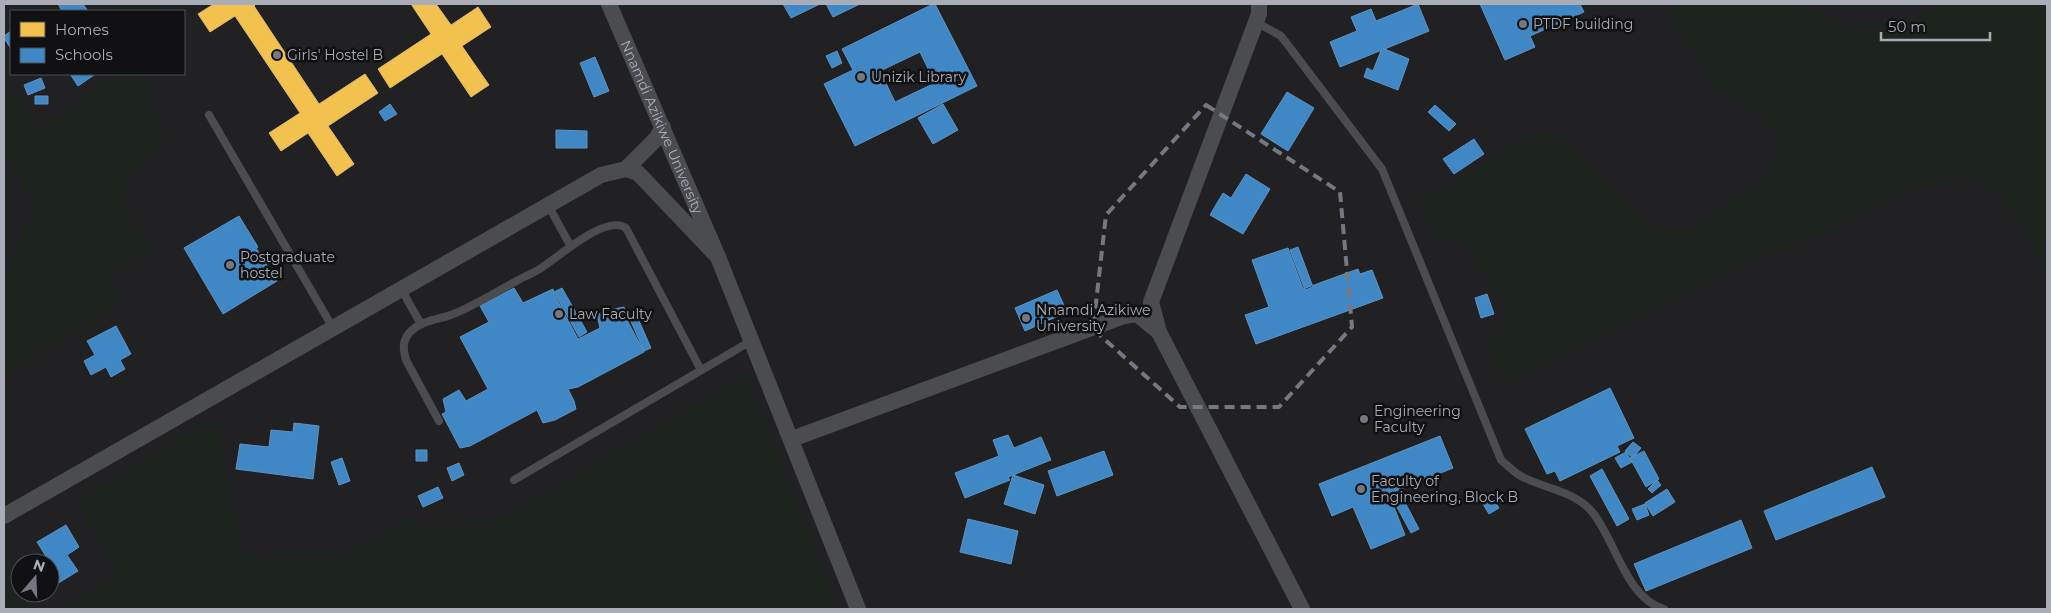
<svg xmlns="http://www.w3.org/2000/svg" width="2051" height="613" font-family="Montserrat,sans-serif">
<rect width="100%" height="100%" fill="#171717"/>
<path fill="#212123" fill-rule="evenodd" d="M4 4H2047V609H4ZM11 11H184V74H11ZM20 563H50V593H20Z"/>
<path fill="#1d241e" d="M103 4H159L163 11H106Z
M1674 4H1800L1803 7 1852 27 1890 24 1934 8 1939 4H2047V270L2003 197 1972 177 1942 180 1726 275 1539 370 1506 384 1486 342 1508 324 1504 305 1469 250 1452 237H1435L1418 202 1538 132 1565 139 1655 228 1686 232 1768 174 1778 141 1764 115 1716 90 1671 16Z
M107 74H143L165 143 123 185 119 199 152 248 107 279 121 304 4 378V274L7 272 33 211 32 195 4 153V93L8 89 41 129 109 79Z
M746 375 838 609H56L119 574 76 501 203 424 214 423 218 431 243 557 346 555 397 524 455 526 496 521Z
M4 551 20 576V593H30L41 609H4Z"/>
<path fill="#f2c14e" stroke="#dcbb6e" d="M214 4H256L254 6 319 104 365 74 378 93 328 126 354 164 337 176 308 133 281 151 269 133 300 113 235 16 210 32 198 14Z
M411 4H436L451 25 478 7 491 27 462 46 489 85 471 97 442 54 390 88 378 69 431 34Z"/>
<path fill="#3f88c5" stroke="#5e93c1" fill-rule="evenodd" d="M58 4H83L88 11H62Z
M783 4H820L791 18Z
M826 4H860L833 17Z
M933 4H935L977 86 855 146 824 84 853 70 842 49ZM920 52 935 83 895 102 880 71Z
M1418 4 1429 31 1340 67 1330 42 1357 31 1351 17 1371 9 1376 21Z
M1480 4H1580L1584 12 1530 36 1535 47 1505 60Z
M11 31V49L4 38V36Z
M1382 48 1409 59 1398 90 1364 77 1367 68 1373 71Z
M837 51 842 63 832 68 826 56Z
M595 57 609 91 594 97 580 63Z
M70 74H93L94 75 78 86Z
M41 78 45 88 28 95 24 85Z
M1287 92 1314 108 1288 151 1261 134Z
M35 96H48V104H35Z
M390 104 397 114 385 121 379 112Z
M943 104 958 130 933 144 918 118Z
M1435 105 1456 124 1449 131 1428 112Z
M556 130 587 131V148H556Z
M1474 139 1484 154 1454 174 1443 159Z
M1246 174 1270 189 1243 234 1210 215 1223 193 1231 198Z
M239 216 258 247 256 248 277 281 223 314 184 248Z
M1298 247 1313 287 1305 290 1290 250Z
M1288 248 1303 289 1358 269 1360 274 1372 270 1383 298 1256 344 1245 315 1269 307 1252 260Z
M514 288 523 303 553 289 554 294 578 339 600 328 597 315 604 311 624 307 627 320 644 352 578 387 568 389 574 401 576 409 555 420 543 423 537 410 470 446 460 448 442 414 446 412 443 399 459 390 466 401 488 389 460 337 489 322 480 306Z
M562 288 587 332 579 337 554 292Z
M1057 290 1067 312 1025 331 1015 308Z
M1487 294 1494 314 1481 318 1475 298Z
M636 314 651 348 644 351 629 317Z
M116 326 131 354 120 360 125 369 111 377 106 367 91 375 84 361 95 355 87 341Z
M1610 388 1634 438 1617 446 1620 452 1560 481 1555 471 1547 474 1525 429Z
M294 423 319 426 313 479 236 469 240 444 269 447 271 430 293 432Z
M1008 435 1014 448 1041 437 1051 460 1008 477 1010 480 965 498 955 473 999 456 993 440Z
M1440 436 1453 468 1389 494 1405 535 1371 549 1353 507 1332 516 1319 484Z
M1633 442 1641 448 1633 458 1625 451Z
M416 450H427V461H416Z
M1104 451 1113 475 1057 496 1048 471Z
M1644 451 1659 479 1646 487 1630 458Z
M1626 452 1632 462 1621 468 1615 458Z
M342 458 350 481 339 485 331 462Z
M459 463 464 475 452 481 447 468Z
M1872 467 1885 497 1776 540 1764 511Z
M1602 469 1629 519 1617 526 1590 476Z
M1013 475 1044 485 1035 514 1004 504Z
M1657 480 1661 485 1652 493 1648 489Z
M438 487 443 498 423 507 418 496Z
M1667 489 1675 502 1653 516 1645 503Z
M1399 491 1419 529 1411 533 1391 496Z
M1493 498 1499 508 1489 514 1483 504Z
M1645 504 1649 515 1637 520 1632 509Z
M968 519 1018 531 1011 564 960 552Z
M1741 520 1752 548 1646 591 1634 564Z
M66 525 79 547 67 555 78 571 52 587 50 585V563H39L47 558 37 542Z"/>
<g fill="none" stroke-linecap="round" stroke-linejoin="round">
<path stroke="#4b4c50" stroke-width="8" d="M1256 22 1281 36 1382 169 1501 460C1507 465 1513 471 1519 475 1543 489 1575 490 1593 513 1616 542 1626 598 1664 609
M209 115 333 328
M548 205 570 245
M401 289 421 324
M439 421 406 360C403 349 402 341 410 332 423 319 440 320 456 313 479 303 501 289 524 277 530 274 538 271 544 266 561 255 606 214 626 228L701 370
M514 480 751 341"/>
<g stroke="#4b4c50" stroke-width="16">
<path id="s1" d="M609 4 718 257 858 609"/>
<path d="M1259 4V14L1151 302 1159 332 1302 609"/>
<path d="M626 169 656 139 663 127"/>
<path d="M792 439 1124 316 1137 314 1159 332"/>
<path d="M4 516 601 175 626 169 638 173 718 257"/>
</g>
</g>
<path fill="none" stroke="#757880" stroke-width="4" stroke-dasharray="10 6" stroke-linejoin="round" d="M1206 105 1340 192 1352 327 1279 407H1180L1093 329 1106 215Z"/>
<g fill="#757880" stroke="#111113" stroke-width="2">
<circle cx="1523" cy="24" r="5"/>
<circle cx="277" cy="55" r="5"/>
<circle cx="861" cy="77" r="5"/>
<circle cx="230" cy="265" r="5"/>
<circle cx="559" cy="314" r="5"/>
<circle cx="1026" cy="318" r="5"/>
<circle cx="1364" cy="419" r="5"/>
<circle cx="1361" cy="489" r="5"/>
</g>
<g text-anchor="middle" stroke-width="5" stroke-linejoin="round" paint-order="stroke">
<g font-size="14" fill="#a8adb8" stroke="#111113" text-anchor="start">
<text x="1533" y="29">PTDF building</text>
<text x="287" y="60">Girls' Hostel B</text>
<text x="871" y="82">Unizik Library</text>
<text x="240" y="262">Postgraduate<tspan x="240" dy="16">hostel</tspan></text>
<text x="1036" y="315">Nnamdi Azikiwe<tspan x="1036" dy="16">University</tspan></text>
<text x="569" y="319">Law Faculty</text>
<text x="1374" y="416">Engineering<tspan x="1374" dy="16">Faculty</tspan></text>
<text x="1371" y="486">Faculty of<tspan x="1371" dy="16">Engineering, Block B</tspan></text>
</g>
<g font-size="14" fill="#a8adb8" stroke="#111113">
<text dy="5" stroke="none"><textPath href="#s1" startOffset="134">Nnamdi Azikiwe University</textPath></text>
</g>
</g>
<rect width="2051" height="613" fill="none" stroke="#a8adb8" stroke-width="10"/>
<rect x="10" y="10" width="175" height="65" fill="#111113" stroke="#4d4f55"/>
<rect x="20" y="22" width="25" height="15" fill="#f2c14e" stroke="#4d4f55"/>
<text x="55" y="35" font-size="15" fill="#a8adb8">Homes</text>
<rect x="20" y="48" width="25" height="15" fill="#3f88c5" stroke="#4d4f55"/>
<text x="55" y="60" font-size="15" fill="#a8adb8">Schools</text>
<g transform="translate(35 578) rotate(19)"><circle r="24" fill="#111113" stroke="#4d4f55"/>
<path d="M0-4L9 19L0 12L-9 19Z" fill="#757880"/>
<text y="-8" font-size="14" font-weight="bold" text-anchor="middle" fill="#a8adb8">N</text>
</g>
<path d="M1881 32v8h109v-8" fill="none" stroke="#a8adb8" stroke-width="2.5"/>
<text x="1888" y="32" font-size="15" fill="#a8adb8" stroke="#111113" stroke-width="4" paint-order="stroke">50 m</text>
</svg>
